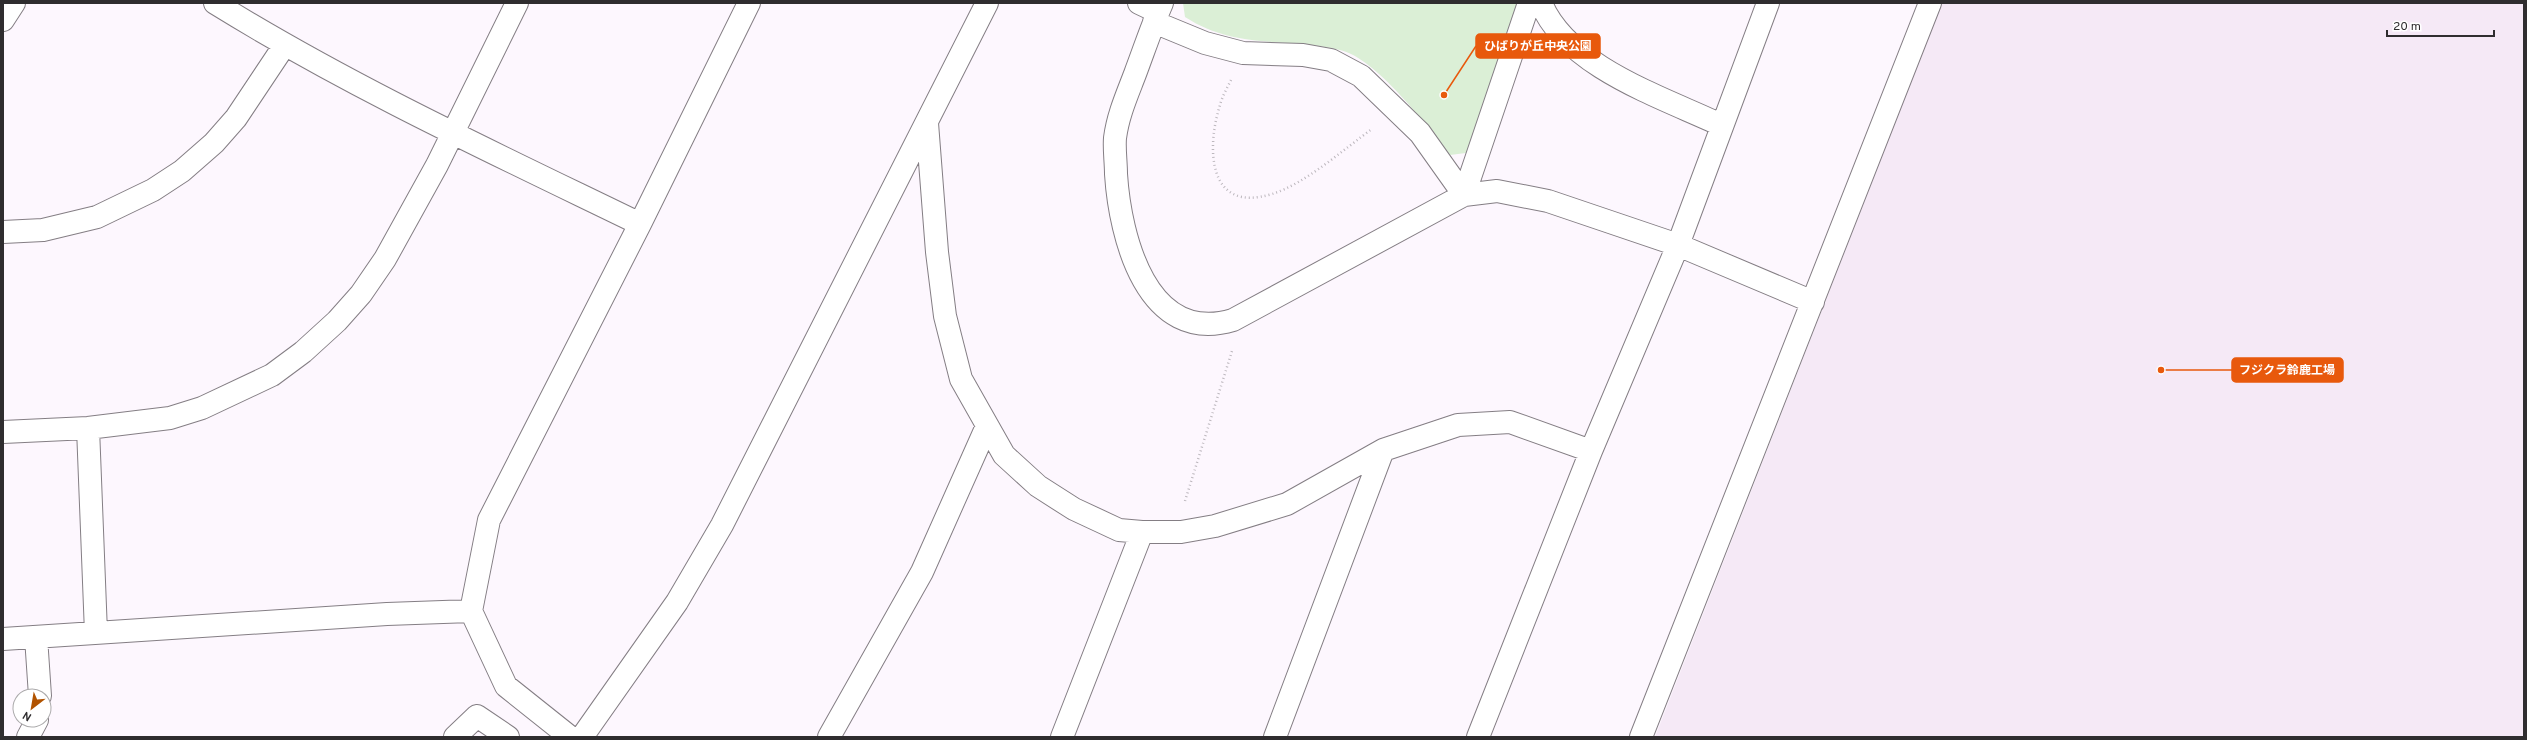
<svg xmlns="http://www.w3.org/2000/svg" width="2527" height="740" font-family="Overpass,'Noto Sans JP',sans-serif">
<rect width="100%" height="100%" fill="#fdf7fe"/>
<path fill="#f5e9f6" d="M1942 3H2524V737H1655Z"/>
<path fill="#dbefd6" d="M1183 3H1520L1473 146 1466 153 1450 155C1427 126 1376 58 1340 50 1285 37 1236 50 1185 17Z"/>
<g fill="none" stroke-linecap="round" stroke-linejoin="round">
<g stroke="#847e84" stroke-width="24">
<path id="minor" d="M215 3C351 87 496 154 640 224
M1139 3 1158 12
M1162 3C1152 26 1144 50 1135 74 1127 95 1118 115 1115 138 1114 149 1116 162 1116 174 1120 237 1147 346 1233 320L1464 195 1497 191 1548 201 1678 245 1813 302
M1541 3C1567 67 1662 97 1721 125
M3 20 14 3
M1154 22 1205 43 1243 53 1303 55 1331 60 1361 76 1420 133 1464 195
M927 123 937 252 945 316 961 379 1004 455 1038 486 1074 509 1119 530 1142 532H1181L1215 526 1287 504 1383 450 1458 425 1510 422 1591 451
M1464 195 1529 3
M3 232 43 230 97 217 153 190 182 171 214 143 236 118 284 46
M88 428 96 633
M3 432 88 428 170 418 202 408 272 375 303 352 337 321 361 294 385 259 437 165 517 3
M36 637 40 696
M3 639 387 614 471 611
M28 737 37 720
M455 737 477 716 508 737
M570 737 506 686 471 611 489 520 640 224 749 3
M582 737 677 602 722 525 987 3
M829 737 922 572 987 426
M1062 737 1142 532
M1275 737 1383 450
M1478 737 1591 451 1678 245 1768 3
M1641 737 1930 3"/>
</g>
<path stroke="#bdb8be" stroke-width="2.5" stroke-dasharray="1 3" stroke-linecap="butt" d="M1231 80C1227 88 1222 97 1220 105 1206 149 1208 214 1272 194 1305 184 1344 149 1372 129
M1185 501 1232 351"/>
<use href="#minor" stroke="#fff" stroke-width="22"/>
</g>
<path fill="none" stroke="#e8590c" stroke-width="1.5" d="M1444 95L1476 46M2161 370L2232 370"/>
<g fill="#e8590c" stroke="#fff" stroke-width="1.5">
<circle cx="1444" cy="95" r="4"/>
<circle cx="2161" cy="370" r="4"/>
</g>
<g fill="#e8590c" stroke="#e8590c" stroke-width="1.5">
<rect x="1476" y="34" width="124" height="24" rx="4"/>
<rect x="2232" y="358" width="111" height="24" rx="4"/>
</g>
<g font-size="12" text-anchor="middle" font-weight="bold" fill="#fff">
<text x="1538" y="50">ひばりが丘中央公園</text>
<text x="2287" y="374">フジクラ鈴鹿工場</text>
</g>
<rect width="2527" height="740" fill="none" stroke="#2f2d2f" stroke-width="8"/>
<g transform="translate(32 708) rotate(211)"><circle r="19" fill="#ffffff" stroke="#acabac"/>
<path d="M0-3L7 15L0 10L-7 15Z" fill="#b15300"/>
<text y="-6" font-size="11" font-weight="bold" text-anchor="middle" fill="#2f2d2f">N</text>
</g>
<path d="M2387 30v6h107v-6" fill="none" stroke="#2f2d2f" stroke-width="2"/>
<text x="2393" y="30" font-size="12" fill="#2f2d2f" stroke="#ffffff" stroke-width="3" paint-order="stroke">20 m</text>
</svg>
